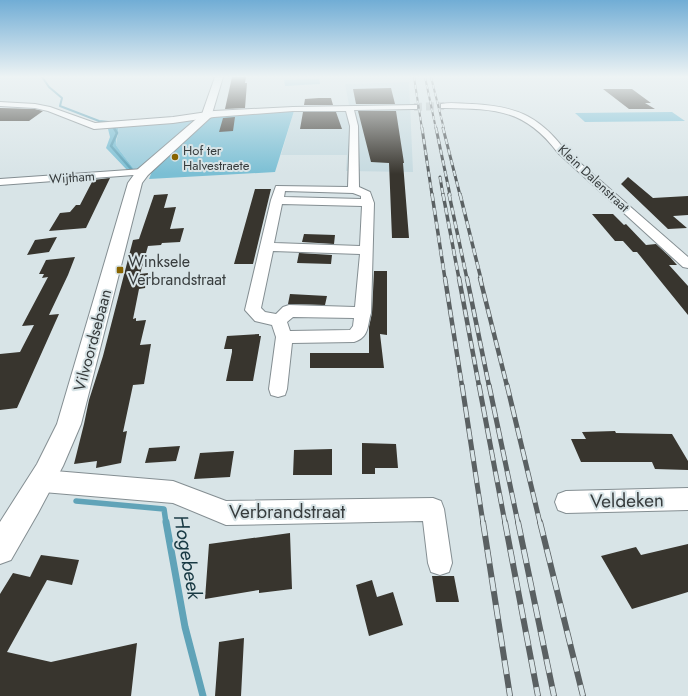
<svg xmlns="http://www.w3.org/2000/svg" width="688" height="696" font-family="Jost,sans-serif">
<rect width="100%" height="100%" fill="#d8e4e7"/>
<path fill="#c6dae0" d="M409 82 413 172 346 171 347 155H281L294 111 350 110 345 84Z"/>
<path fill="#9bccdc" d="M319 79 320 84 285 86 284 80Z
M193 119 197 121 141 168 134 169C131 165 117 147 116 145 116 141 119 132 118 126Z"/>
<path fill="#7bbfd4" d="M294 111 275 172 149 179 153 169 206 119 218 115Z
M672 112 685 121 585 122 575 113Z
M118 126C119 133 115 140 116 145 117 147 131 165 134 169L128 171 106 148 110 137 108 129Z"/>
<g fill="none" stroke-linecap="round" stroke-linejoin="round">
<path stroke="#60a3b8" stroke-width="2" d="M42 77 49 87 62 98 60 106 99 121 109 122"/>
<path stroke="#60a3b8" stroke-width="2.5" d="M114 128 117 133 111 146 132 170"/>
<path stroke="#60a3b8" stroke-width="5.5" d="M76 501 164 509 166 523"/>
<path stroke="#60a3b8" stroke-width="7" d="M166 522 185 627 203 696"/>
</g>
<path fill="#38352e" d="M232 77H246L245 83H247L245 108 225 109Z
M391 88 395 104H356L353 89Z
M603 89H632L651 103H645L655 109H629Z
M319 98H331L333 105H304L305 99Z
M0 108 35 109 43 111 29 121H0Z
M358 111H396L404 163H403L409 238H392L389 163 371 162Z
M303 112H336L342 129H300Z
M235 117 233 131 219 132 223 118Z
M628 177 653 198 688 196V215L673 216 687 228 668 229 621 184Z
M110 178 86 228 49 231 60 213 70 212 76 205H80L93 180Z
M255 189H271L253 264H234Z
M168 194 164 208 176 207 170 229 184 228 180 242 162 243 161 245 148 246 140 274 148 273 145 288 139 289 133 319 136 318V321L146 320 140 345 151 344 144 384 133 385 123 432 127 431 121 463 96 468 97 461 74 464 84 424 89 400 103 356 133 240 139 239 154 195Z
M592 214H613L624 225 626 224 646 245 656 244 670 257 677 265H669L688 286V315L637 252H633L623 241H615Z
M304 234 335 235 334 244 302 242Z
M57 237 49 252 27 255 35 240Z
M299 253 332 255 331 264 297 263Z
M75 257 68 275 49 315 59 314 17 408 0 410V354L20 352 34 325 22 326 48 277 42 278 44 274H39L46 260Z
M374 271H387V335L380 334 384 368H310V353H369V327L372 313Z
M290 294 327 296 325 305 288 304Z
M259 334V336H261L253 381H226L232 352V349H224L227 336Z
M615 431 616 433 672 434 688 461V470L655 469 652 462H581L571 439H586L582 432Z
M362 443 396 444 398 468H375V474H362Z
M180 446 176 461 145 463 149 448Z
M332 449V475H293L294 450Z
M234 451 230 477 194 479 200 453Z
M290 533 292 589 259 593V590L205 599 209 544Z
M688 544V592L632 609 601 556 636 547 641 555Z
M41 555 79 560 72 585 47 580 7 652 51 662 137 643 131 696H0V594L13 573 30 577Z
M432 576H454L459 602H436Z
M372 580 377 597 393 592 403 625 369 636 356 585Z
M244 638 241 696H215L219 642Z"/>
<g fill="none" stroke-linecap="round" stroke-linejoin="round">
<path stroke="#b8c2c5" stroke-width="8" stroke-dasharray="8 4" stroke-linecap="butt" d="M414 107 444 106"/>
<g stroke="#848e92" stroke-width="2">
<path id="minor" d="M0 102 35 104 50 107 95 123 173 117 214 111 293 107 417 105V109H414L354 110 358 126 359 187 370 192 374 203 371 313C367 325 370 337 354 342L292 343 287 389 285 395 278 397 271 395 269 389 276 337 272 325 255 321 245 310 271 200 276 186 348 187 350 126 346 111H293L214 117 173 123 94 129 48 111 35 108 0 106ZM285 191 353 193 361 196V199L284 197ZM282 204 362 206 360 246 274 243ZM273 251 360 254 355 307 289 305 283 307 276 314 265 312 261 308ZM293 317 354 318 353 326 350 330 290 331 287 322Z
M441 104C451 102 462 104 472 104 514 106 538 115 564 149L688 257V268L683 267 558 153C525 109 496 109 444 108H441Z
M143 169 147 170 148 172 147 174 0 185V179Z
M43 470 173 481 226 501 433 498 441 501 444 509 452 563 449 572 440 575 431 572 428 563 423 521 226 525 173 503 43 492 35 489 32 481 35 473Z
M688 488V510L566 513 558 510 555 502 558 494 566 491Z"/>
</g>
<g stroke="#848e92" stroke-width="2">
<path id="tertiary" d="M215 77H223L211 117 148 175 142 183 81 424 63 466 38 513 11 560 0 564V522L37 464 57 424 128 183 138 169 202 114Z"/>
</g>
<use href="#minor" fill="#fff" fill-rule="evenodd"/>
<use href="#tertiary" fill="#fff" fill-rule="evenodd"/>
<g stroke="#5a6062" stroke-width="2">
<path id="rail-far5" d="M414 77 422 129
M425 77 436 129
M431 77 444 129"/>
</g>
<g stroke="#5a6062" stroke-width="3">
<path id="rail-far4" d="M422 128 432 195
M436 128 450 195
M443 128 460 195
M440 177 443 195"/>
</g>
<g stroke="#5a6062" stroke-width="3.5">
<path id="rail-far3" d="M432 194 445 279
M443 194 459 279
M449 194 467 279
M460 194 481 279"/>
</g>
<g stroke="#5a6062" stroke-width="4.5">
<path id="rail-far2" d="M445 278 462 386
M459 278 479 386
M467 278 489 386
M480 278 507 386"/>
</g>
<g stroke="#5a6062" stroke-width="5">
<path id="rail-far1" d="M462 385 483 523
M479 385 505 523
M489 385 518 523
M507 385 540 523"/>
</g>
<g stroke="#5a6062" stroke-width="6">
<path id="rail" d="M483 522 510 696
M505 522 538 696
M518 522 554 696
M540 522 583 696"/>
</g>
<use href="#rail-far5" stroke="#d8e4e7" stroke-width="1.5" stroke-dasharray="4" stroke-linecap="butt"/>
<use href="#rail-far4" stroke="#d8e4e7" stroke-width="2" stroke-dasharray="5.5" stroke-linecap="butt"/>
<use href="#rail-far3" stroke="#d8e4e7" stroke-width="2.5" stroke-dasharray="7" stroke-linecap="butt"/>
<use href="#rail-far2" stroke="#d8e4e7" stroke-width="3" stroke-dasharray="8" stroke-linecap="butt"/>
<use href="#rail-far1" stroke="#d8e4e7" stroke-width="3.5" stroke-dasharray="11" stroke-linecap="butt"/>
<use href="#rail" stroke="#d8e4e7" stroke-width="4.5" stroke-dasharray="14" stroke-linecap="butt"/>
</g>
<linearGradient id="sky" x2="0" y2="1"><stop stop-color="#71add5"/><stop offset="0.44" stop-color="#edf3f4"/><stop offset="1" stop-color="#edf3f4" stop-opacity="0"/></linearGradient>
<rect width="688" height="174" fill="url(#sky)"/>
<g fill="#886400" stroke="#d8e4e7" stroke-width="1.5">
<circle cx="175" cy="157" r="4"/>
<rect x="116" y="266" width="8" height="8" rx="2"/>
</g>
<g text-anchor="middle" stroke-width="4" stroke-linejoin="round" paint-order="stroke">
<g font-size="13" fill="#373c3d" stroke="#d8e4e7" text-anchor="start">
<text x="183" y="155">Hof ter<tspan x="183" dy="15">Halvestraete</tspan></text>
</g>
<g font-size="13" fill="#373c3d" stroke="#d8e4e7">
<text transform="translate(72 177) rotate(-4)" y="5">Wijtham</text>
<text transform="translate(594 178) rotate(43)" y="5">Klein Dalenstraat</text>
</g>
<g font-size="16" fill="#373c3d" stroke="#d8e4e7" text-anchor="start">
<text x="128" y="267">Winksele<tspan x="128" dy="18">Verbrandstraat</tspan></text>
</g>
<g font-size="16" fill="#373c3d" stroke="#d8e4e7">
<text transform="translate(92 340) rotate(-75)" y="6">Vilvoordsebaan</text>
</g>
<g font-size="19" fill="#373c3d" stroke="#d8e4e7">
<text transform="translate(627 500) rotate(-1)" y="7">Veldeken</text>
<text x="287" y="518">Verbrandstraat</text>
</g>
<g font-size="20" font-style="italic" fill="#183943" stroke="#d8e4e7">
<text transform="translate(188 557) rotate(80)" y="7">Hogebeek</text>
</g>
</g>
</svg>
